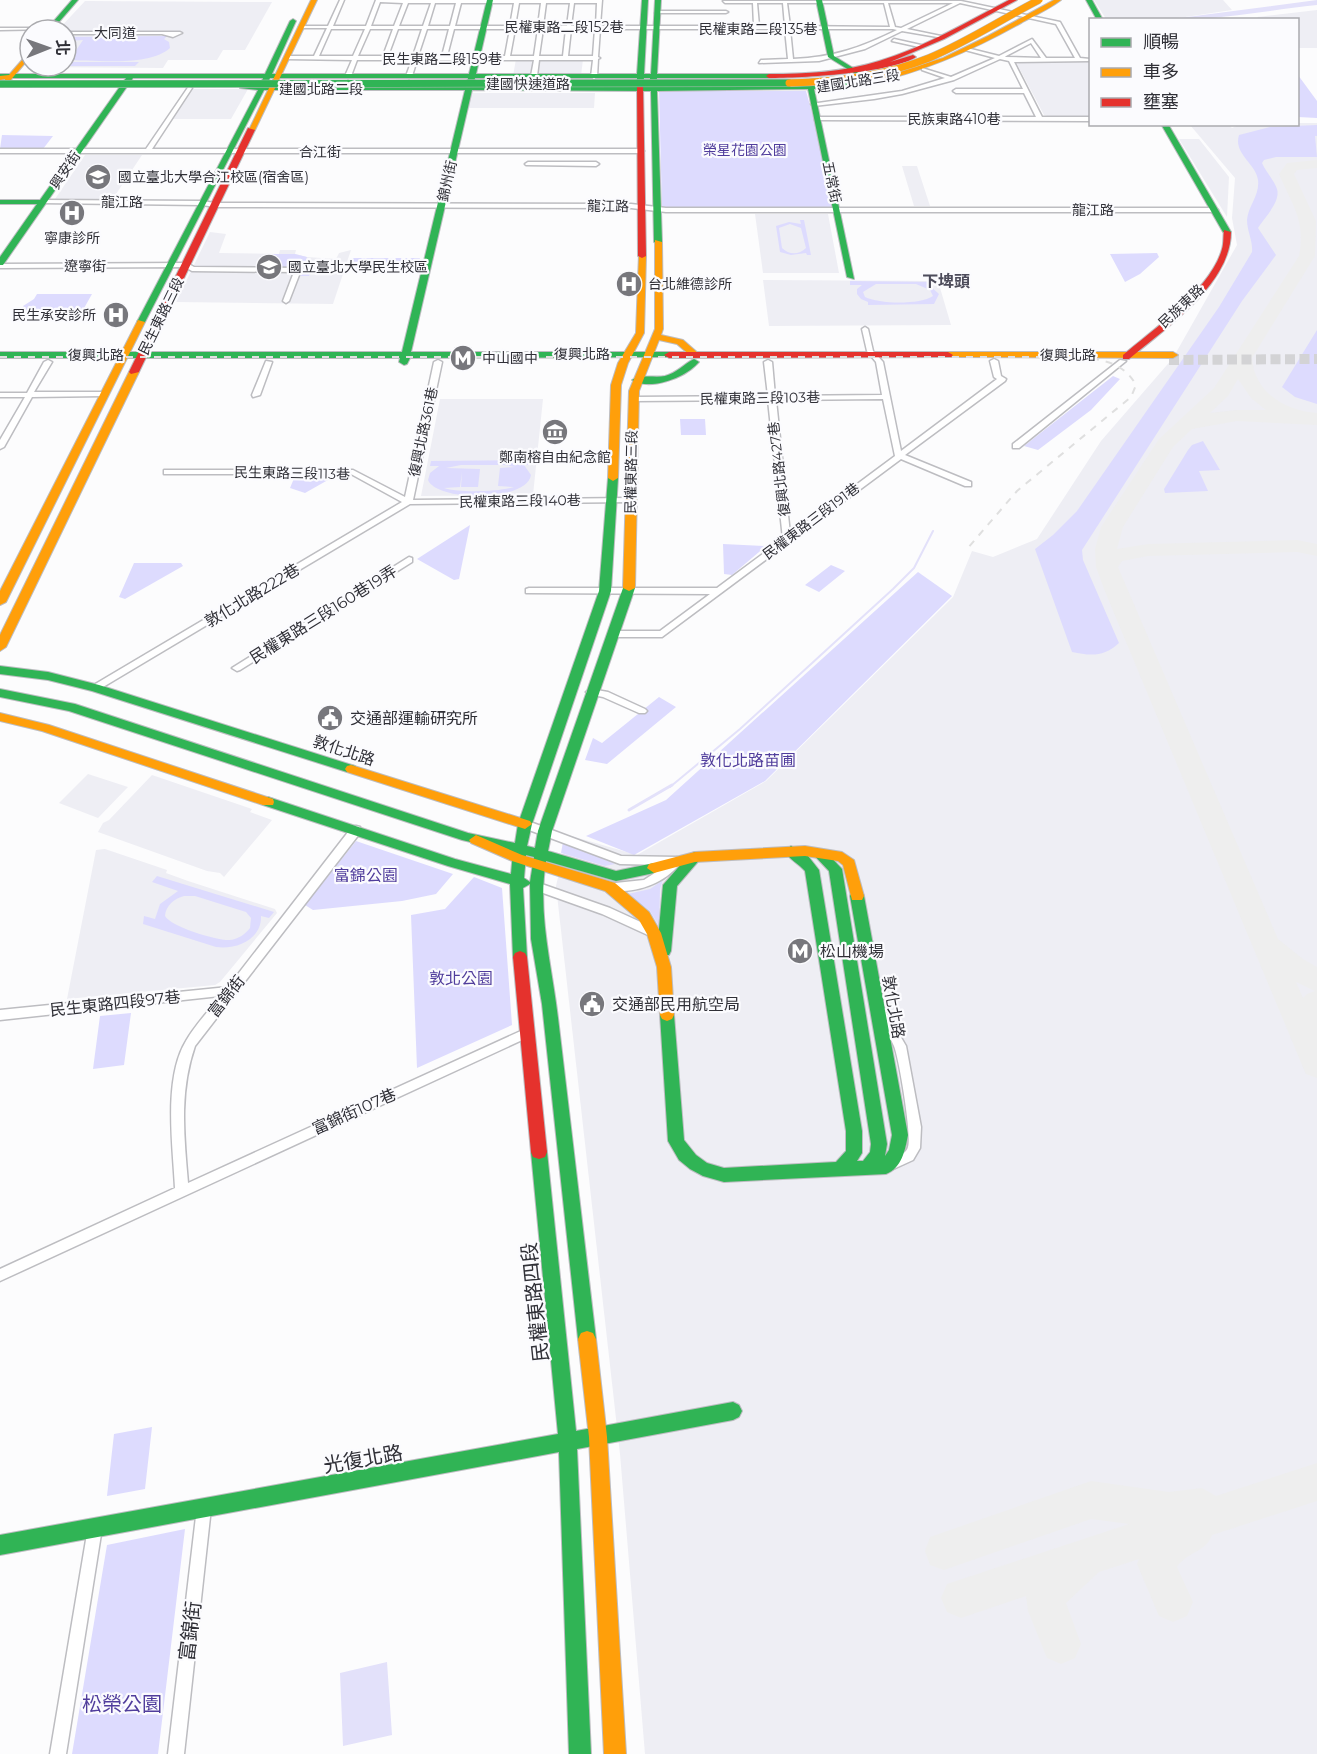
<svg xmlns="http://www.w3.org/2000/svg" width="1317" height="1754" font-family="Montserrat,'Noto Sans TC',sans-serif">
<rect width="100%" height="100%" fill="#fcfcfd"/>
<path fill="#eeeef4" d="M1094 0H1223L1232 10 1172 19H1106Z
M85 1 248 2H272L245 50H223L217 60H168L163 68 29 67 66 66V30H58Z
M1317 10V48H1298V20L1259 19 1257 17Z
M516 59H583L581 76H513Z
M1022 62H1090V117H1051L1044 115 1017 64Z
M192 89H248L231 119H173Z
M470 93H595L594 108H467Z
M1298 123H1317V1754H645L620 1454 556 886 568 835 637 855 766 781 953 597 972 551 993 557 1037 539 1101 441 1173 358 1237 245 1232 218 1235 178 1190 125H1229L1232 128 1241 124Z
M1179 139H1199L1229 177 1227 217Z
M85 155H142L112 200 55 199Z
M902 166H917L930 206H914Z
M755 214H828L839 273H763Z
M210 232 226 234 219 253 279 254 280 250H296L295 254 307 257 336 259 339 253 351 250 333 304 176 302Z
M763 280 938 281 951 325 769 326Z
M440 399H543L533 495 421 496Z
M88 774 128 787 98 818 59 803Z
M152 775 252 809 250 812 272 820 224 877 220 873 207 871 98 832 103 823 109 820Z
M105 849 167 870 166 873 188 881 275 909 277 913 220 982 215 985 67 999 96 850Z"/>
<path fill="#dddbfe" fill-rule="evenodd" d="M167 36 164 39 169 42 170 48C149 67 94 60 66 60V58H71L83 40 66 41V37Z
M66 62H139L135 66H36H66Z
M1298 75 1317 101V118L1298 117Z
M659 91H806L814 120 832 208H662Z
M1317 125V136H1315L1317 157H1276L1264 160 1262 163C1266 172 1274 180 1277 189 1281 202 1264 218 1258 228L1276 255 1242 301 1082 550 1083 560 1119 643C1104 657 1091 656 1072 652L1035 549 1053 535 1077 511 1219 307 1252 252C1253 241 1247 231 1247 220 1248 206 1260 195 1258 180 1256 163 1233 154 1239 135L1270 127Z
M2 135 53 136 43 149H0Z
M800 220H804L811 255H807L806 253 791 255 780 252 776 226 789 222 801 224ZM790 224 801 228 806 248C799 255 789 255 782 248L779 228Z
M1157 253 1159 257 1140 274 1125 282 1110 254Z
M272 254H295L307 257 305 263H300L298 269H312L309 276H295L298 271 266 270Z
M352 258H420L417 271 349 270Z
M850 281 935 282V284L929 285 939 294 934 304 868 305V302L861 299 857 294V289L862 285H850ZM876 284H916L930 290 933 296C920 305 879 304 865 297L863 292Z
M37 294H92L78 319H22L26 311 23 306 34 299Z
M1317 330V404L1295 397 1282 387Z
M1113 376 1120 379 1091 410 1038 450 1024 446Z
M680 419H705L706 435H681Z
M1203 441 1220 470 1199 471 1208 491 1165 493 1164 489 1188 450 1192 445Z
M537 460 536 465H524L531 475C527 502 437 502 428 480L430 473 439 466H430L431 461ZM461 465H504L515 467 500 468 498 486 514 487C499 492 459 493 444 488L460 487 462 472 461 487H478L480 469 446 468Z
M295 476H335L305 493 290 488Z
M470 525 459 579 454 580 417 559Z
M723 544 766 546 732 575 724 574Z
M134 563H181L183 566 125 599 119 597Z
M831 565 845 571 819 592 805 585Z
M918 572 952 596 765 781 634 855 586 836 666 800Z
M659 697 676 707 607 764 585 760 593 738 602 743Z
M356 841 453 874 436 894 402 901 313 910 305 905Z
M563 842 615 864 605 866 561 853Z
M157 876 274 912 269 918 261 916C262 939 237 950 216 947L143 924 144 916 155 919 160 904 178 891 152 882ZM184 896H195L246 912 251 918 250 928C245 934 239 939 230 940 218 941 171 927 165 916 166 905 174 899 184 896Z
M474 877 502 888 512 1025 417 1068 411 915 445 909Z
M663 880 660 889 659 926 650 911 628 894 650 889Z
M131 1013 124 1065 93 1069 100 1016Z
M152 1427 145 1489 107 1496 114 1434Z
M185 1529 158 1754H72L107 1545Z"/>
<path fill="#e3e1fa" d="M1317 0V5C1268 10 1222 20 1172 19Z
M387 1662 392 1735 343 1746 340 1673Z"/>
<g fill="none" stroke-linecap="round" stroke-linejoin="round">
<path stroke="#e3e1fa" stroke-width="2" d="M670 787 740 729 893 589 914 568 933 531"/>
<path stroke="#e3e1fa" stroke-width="3" d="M629 810 672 785"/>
<path fill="#eee" fill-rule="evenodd" d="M1317 160V168L1297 170 1294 174 1316 221 1315 256 1252 358C1254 392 1285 411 1317 413V425L1237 421 1192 429 1173 447 1123 527 1117 549 1148 544 1297 540 1317 544V556L1297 552 1148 556 1122 561 1118 567 1278 939 1303 959 1317 967V1078L1306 1074 1302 1065 1104 589 1096 567 1095 549 1101 527 1159 439 1214 388 1299 256C1306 220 1292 205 1279 174L1287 163ZM1238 379 1251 398 1266 410H1237L1210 413 1228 396ZM1296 982 1315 991 1307 994 1303 998Z
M1317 1463V1501L1212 1535C1206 1552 1187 1552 1177 1567L1193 1602 1187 1616 1173 1622 1159 1616 1137 1564 1139 1559 1099 1572 1066 1603 1081 1644 1075 1658 1061 1664 1047 1658 1028 1611 1026 1596 961 1618 947 1612 941 1598 947 1584 1129 1524 1091 1519 944 1570 930 1565 925 1551 930 1537 1091 1481 1169 1492 1202 1488 1216 1496Z"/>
<path stroke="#d3d3d5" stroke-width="10" stroke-dasharray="10 4.5" stroke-linecap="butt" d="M1169 360 1317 359"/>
<g stroke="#bdbdc1" stroke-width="3">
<path id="street" d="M340 0H344L333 26H366L376 0H602L600 26H754L753 3H725L723 1H961L1060 22 1080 58 1090 59V61L1014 62 1042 117H1090V121L815 120V118L817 117H1036L1024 93H956L953 91 956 89H1023L1009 61 1000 59 954 80 902 94 874 99 814 106 811 104 902 91 945 78 922 70V68L951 77 995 58 965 50 967 48 999 56 1032 39 1046 58H1075L1056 24 960 3 907 29 941 36 943 38 902 31 865 49 819 61 759 63 761 60 788 59 785 29H600L598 57 600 58 598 59 597 77 594 79 591 77 593 60H539L537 76 534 78 531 76 534 60H417L412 76 409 78 406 76 412 60H357L351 76 348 78 345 76 352 60 286 59 288 56H314L327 28H301L299 27 301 26H328ZM380 2 403 3 394 26H371ZM408 3H431L423 26H399ZM435 3H456L450 26H428ZM461 3H514L510 26H455ZM519 3H541L538 26H515ZM546 3H570L567 26H543ZM574 3H597L596 26H571ZM757 3H783L785 26H759ZM787 3H884L890 27 790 26ZM888 3H953L901 28 895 27ZM331 29H365L353 56H319ZM370 29H393L383 56H358ZM398 29H422L413 56H388ZM427 29H449L442 56H418ZM454 29H510L505 56H447ZM515 29H538L534 56H510ZM543 29H566L563 56H539ZM571 29H595L593 56H568ZM790 29H893L897 30C860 48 835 57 793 59ZM1031 43 1041 58 1005 57 1006 56Z
M657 11H726L728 12 726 13H655Z
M0 28H51L53 29 0 30Z
M66 32H180L182 33 173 37 162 34H66Z
M894 39 921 45V46L919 47 892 41Z
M189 86 192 88 152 149H641L644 151 641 153H0V149H146Z
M528 162H596L599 164 596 166 526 165 525 164Z
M43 200 202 201 215 203 631 204 666 208H1215L1218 210 1215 212H666L631 208 215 207 202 205 41 203 40 202Z
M187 263 194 267 298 268 301 270 289 301 286 303 283 301 294 272 192 271 185 267 0 268V264Z
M865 327 868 329 873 351 883 362 901 451 997 379 994 377 990 361 994 359 998 361 1001 376 1006 379 1005 381 905 455 971 482V486H965L901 459 662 637H613L609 634 613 631H660L710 594 526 593V589L529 588H717L783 539 768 400 634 401 630 399 634 397 768 396 764 362 768 360 772 362 775 396 882 395 876 362 867 351 862 329ZM883 399 895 456 790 534 776 400Z
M48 360 52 362 34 392H104L108 394 104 396 32 397 4 447 0 449V440L25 397H0V393H27L44 362Z
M438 360 442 362 413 500 631 498 635 500 634 502 410 504 98 690H92L90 688 92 686 402 502 351 474H164V470H353L405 497 434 362Z
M1120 360 1126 361 1019 448H1013V444Z
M266 361 272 362 260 395 253 397 252 395Z
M409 557 412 558V562L240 670 237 671 232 668Z
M591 689 608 692 645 709 647 711 645 713H639L603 697 588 694 586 692Z
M525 820 621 856 677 857 682 861C668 880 646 890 623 891 615 891 610 892 605 887L606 884 644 880 667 865 620 864 521 827 520 824 521 821Z
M356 826 360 827 361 830 360 833 195 1046C179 1092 184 1136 188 1183L523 1030 527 1028 531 1030 533 1033 531 1036 0 1281V1269L175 1188C173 1146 163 1079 186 1041 195 1025 209 1011 220 996L0 1020V1010L228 987 352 827Z
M536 882 610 908 658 930 659 933 658 936H650L602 914 532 889 531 886Z
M881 1008 885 1010 906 1046 921 1127 920 1148 913 1160 889 1171 885 1170 883 1166C888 1157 905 1158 908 1147 912 1135 899 1058 894 1046 889 1034 881 1024 875 1013L877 1010Z
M204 1501 209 1503 211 1508 184 1754H168L197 1508 199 1503Z
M95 1521 100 1523 102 1528 66 1754H50L88 1528 90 1523Z"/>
</g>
<g stroke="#bdbdc1" stroke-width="2">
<path id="fast" d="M72 0H78L52 30H46Z
M487 0H493L476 74H637L642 0H648L644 74H651L655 0H661L657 74H769L772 76 769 78H657L656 87H768L874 80 872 83 814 89 854 279 847 277 808 89 657 91 662 242 658 244 654 242 651 91 472 90 411 352H669L672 353V357L410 358 407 364 404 365 399 362 400 358H0V352H402L465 90H264L145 322 141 325 137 322 258 90 240 88 260 86 263 78H133L3 265H0V257L37 204H0V200H40L126 78H0V74H265L290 21 293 19 296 21 272 74H469ZM270 78H468L466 86H266ZM475 78H637V83L640 85 643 83 644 78H650V87H597L569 84 566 87 473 86Z
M816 0H822L834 56 858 71V73H854L828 57Z
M1086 0H1092L1103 20H1097Z
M1161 124H1168L1231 232 1230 234 1223 232Z
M694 359 699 362 697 364C684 378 650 391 632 380 641 374 655 378 665 376 677 373 684 364 694 359Z
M613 475 618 478 611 591 532 824 527 846 535 848 538 831 623 588 629 585 633 586 635 588 552 831 548 851 616 871 654 863 661 868 654 873 616 881 546 861C537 913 552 966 558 1018 571 1125 583 1232 596 1339L593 1345 587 1347 581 1345 578 1339 542 1004 531 939 530 884 523 888 527 957 525 961H515L513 957 510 884 448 866 263 805 262 802 268 797 455 859 511 874 513 852 462 840 69 711 0 697V689L75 704 468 833 515 843 518 824 599 591 608 478ZM526 855 534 857 530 882 524 878Z
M0 666 48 672 99 685 355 766 357 769 355 772H347L92 691 48 680 0 674Z
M791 846 808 856 819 870 862 1131V1153L857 1161H863L870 1152 871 1144 829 871 811 852 813 849H823L842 869 887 1144 885 1156 889 1150 892 1135 850 896 852 892H862L864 896 908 1135C905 1150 902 1168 886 1174L724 1182 703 1176 690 1169 679 1160 668 1141 660 1015 662 1011 667 1009 672 1011 674 1015 684 1140 696 1155 707 1163 724 1168 836 1162 846 1151V1131L805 871C799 864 789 859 784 851Z
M695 852 702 857 677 886 671 951 669 955H659L657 951 663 885 690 854Z
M539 1145 545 1147 547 1152 576 1431 733 1402 739 1405 742 1411 739 1417 733 1420 577 1449 591 1754H569L559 1452 0 1555V1535L558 1434 531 1152 533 1147Z"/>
</g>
<g stroke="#bdbdc1" stroke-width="2">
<path id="slow" d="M311 0H317L255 130 248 132Z
M1054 0H1061C1049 9 1034 16 1021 23 973 50 926 71 872 83L869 81 943 58 988 36Z
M30 51V57L9 82H5V79L0 80V76L9 75Z
M655 240 662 242 663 329 661 335 683 340 699 354 691 356 677 344 659 340 639 391 635 588 629 591 623 588 629 391 655 329Z
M639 254 646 256 644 333 628 363 621 385 618 478 613 481 608 478 611 385 618 363 636 333Z
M138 320 145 322 6 602 0 605V591Z
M948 352H1173L1178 355 1173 358 945 357 943 355Z
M134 369 139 372 6 647 0 651V635L129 372Z
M0 713 49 725 273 799 274 802 273 805H263L42 731 0 721Z
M351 765 530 821 532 824 525 829 347 772 345 769 347 766Z
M476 835 522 855 615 883 649 912 661 933 671 967 674 1015 672 1019 667 1021 662 1019 660 1015 657 967 647 934 639 920 605 891 512 861 471 843 469 840Z
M805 846 842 852 854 860 864 896 862 900H852L843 865 838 861 805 856 695 862 654 873 647 868 649 864 695 852Z
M587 1331 593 1333 596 1339 607 1437 626 1754H604L589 1437 578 1339 581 1333Z"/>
</g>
<g stroke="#bdbdc1" stroke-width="2">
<path id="jam" d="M1009 0H1017L944 39 890 62 913 55 916 57C892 73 801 78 769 78L766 76 769 74C806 74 844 72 879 61 925 47 967 22 1009 0Z
M640 81 643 83 646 256 642 258 638 256 637 83Z
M248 128 255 130 139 372 131 374 129 372Z
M1224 230 1231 232C1231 284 1166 328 1129 359H1123V355C1154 329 1211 289 1222 249 1224 243 1223 236 1224 230Z
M948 352 953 355 951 357 669 358 664 355 669 352Z
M520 951 525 953 527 957 547 1152 545 1157 539 1159 533 1157 531 1152 513 957 515 953Z"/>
</g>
<use href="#street" fill="#fff" fill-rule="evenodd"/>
<use href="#fast" fill="#30b455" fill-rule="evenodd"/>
<use href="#slow" fill="#ff9f0a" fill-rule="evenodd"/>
<use href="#jam" fill="#e5322d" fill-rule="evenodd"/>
<path stroke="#dfdfdf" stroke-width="2" stroke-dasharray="7 7" stroke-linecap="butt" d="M0 357H1067C1094 358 1122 359 1136 385L1131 397 1017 491 967 549"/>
<g stroke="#bdbdc1" stroke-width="8" stroke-linecap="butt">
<path id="fast-bridge" d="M0 84 789 83"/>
</g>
<g stroke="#bdbdc1" stroke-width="8" stroke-linecap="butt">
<path id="slow-bridge" d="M789 83C837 82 884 76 929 58 967 42 1002 19 1039 0"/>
</g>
<use href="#fast-bridge" stroke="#30b455" stroke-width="7"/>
<use href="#slow-bridge" stroke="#ff9f0a" stroke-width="7"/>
</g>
<defs>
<g id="university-disc" transform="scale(1.35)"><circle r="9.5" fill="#77777c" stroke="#fbfbfe"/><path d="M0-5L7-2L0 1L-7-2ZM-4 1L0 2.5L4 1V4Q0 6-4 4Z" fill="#fff"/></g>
<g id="hospital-disc" transform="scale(1.35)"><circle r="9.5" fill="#77777c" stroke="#fbfbfe"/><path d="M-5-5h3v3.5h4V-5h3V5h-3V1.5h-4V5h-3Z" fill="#fff"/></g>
<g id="metro-disc" transform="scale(1.35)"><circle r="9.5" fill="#77777c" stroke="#fbfbfe"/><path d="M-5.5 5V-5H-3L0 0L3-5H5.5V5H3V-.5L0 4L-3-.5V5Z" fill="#fff"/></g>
<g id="museum-disc" transform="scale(1.35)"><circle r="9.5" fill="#77777c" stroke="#fbfbfe"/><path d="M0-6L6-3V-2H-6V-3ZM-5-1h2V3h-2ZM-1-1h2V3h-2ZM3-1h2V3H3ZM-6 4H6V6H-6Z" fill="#fff"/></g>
<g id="civic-disc" transform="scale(1.35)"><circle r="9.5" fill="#77777c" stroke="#fbfbfe"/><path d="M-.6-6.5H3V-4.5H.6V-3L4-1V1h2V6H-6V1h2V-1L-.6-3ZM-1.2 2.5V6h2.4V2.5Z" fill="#fff"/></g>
</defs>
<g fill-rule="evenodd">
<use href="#university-disc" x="98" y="177"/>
<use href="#hospital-disc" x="72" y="213"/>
<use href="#university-disc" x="269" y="267"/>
<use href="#hospital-disc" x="629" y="284"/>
<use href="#hospital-disc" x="116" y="315"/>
<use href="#metro-disc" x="463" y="358"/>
<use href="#museum-disc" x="555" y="432"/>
<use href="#civic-disc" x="330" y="718"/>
<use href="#metro-disc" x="800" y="951"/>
<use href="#civic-disc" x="592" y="1004"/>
</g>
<g text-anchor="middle" stroke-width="4.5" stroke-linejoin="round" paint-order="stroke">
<g font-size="14" fill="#303037" stroke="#fbfbfe">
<text x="564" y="32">民權東路二段152巷</text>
<text x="758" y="34">民權東路二段135巷</text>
<text x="115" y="38">大同道</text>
<text x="442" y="64">民生東路二段159巷</text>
<text transform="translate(858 81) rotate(-9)" y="5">建國北路三段</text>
<text x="528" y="89">建國快速道路</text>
<text x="321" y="94">建國北路二段</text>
<text x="954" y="124">民族東路410巷</text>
<text x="320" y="157">合江街</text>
<text transform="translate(65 170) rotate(-56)" y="5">興安街</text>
<text transform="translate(447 181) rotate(-77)" y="5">錦州街</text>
<text transform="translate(832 182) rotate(78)" y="5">五常街</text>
<text x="122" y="207">龍江路</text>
<text transform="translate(608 206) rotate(1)" y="5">龍江路</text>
<text x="1093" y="215">龍江路</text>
<text transform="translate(85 266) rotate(1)" y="5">遼寧街</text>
<text transform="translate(1181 306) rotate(-43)" y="5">民族東路</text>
<text transform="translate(161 316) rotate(-64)" y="5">民生東路三段</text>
<text x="582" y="359">復興北路</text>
<text x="96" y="360">復興北路</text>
<text x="1068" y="360">復興北路</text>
<text transform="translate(760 398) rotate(-1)" y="5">民權東路三段103巷</text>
<text transform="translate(423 432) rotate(-78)" y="5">復興北路361巷</text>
<text transform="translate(779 469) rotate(-97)" y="5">復興北路427巷</text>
<text transform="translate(631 472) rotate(-89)" y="5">民權東路三段</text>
<text transform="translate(292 473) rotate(1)" y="5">民生東路三段113巷</text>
<text transform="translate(520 501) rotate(-1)" y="5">民權東路三段140巷</text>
<text transform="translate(811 521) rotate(-37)" y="5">民權東路三段191巷</text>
</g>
<g font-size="14" fill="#503d9c" stroke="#fbfbfe">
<text x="745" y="155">榮星花園公園</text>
</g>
<g font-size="14" fill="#303037" stroke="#fbfbfe" text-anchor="start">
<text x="118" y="182">國立臺北大學合江校區(宿舍區)</text>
<text x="72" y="243" text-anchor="middle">寧康診所</text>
<text x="288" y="272">國立臺北大學民生校區</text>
<text x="648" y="289">台北維德診所</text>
<text x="96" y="320" text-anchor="end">民生承安診所</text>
<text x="482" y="363">中山國中</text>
<text x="555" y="462" text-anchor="middle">鄭南榕自由紀念館</text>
</g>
<g font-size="16" font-weight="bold" fill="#4d4c5b" stroke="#fbfbfe">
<text x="946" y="287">下埤頭</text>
</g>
<g font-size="16" fill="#303037" stroke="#fbfbfe">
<text transform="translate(252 595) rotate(-31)" y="6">敦化北路222巷</text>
<text transform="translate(323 614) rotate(-32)" y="6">民權東路三段160巷19弄</text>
<text transform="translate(344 750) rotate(18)" y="6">敦化北路</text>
<text transform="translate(226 996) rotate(-52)" y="6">富錦街</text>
<text transform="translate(115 1003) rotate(-6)" y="6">民生東路四段97巷</text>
<text transform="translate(894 1007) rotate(80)" y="6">敦化北路</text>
<text transform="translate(354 1111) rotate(-24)" y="6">富錦街107巷</text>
</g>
<g font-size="16" fill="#303037" stroke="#fbfbfe" text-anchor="start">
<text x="350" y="724">交通部運輸研究所</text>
<text x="820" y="957">松山機場</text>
<text x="612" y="1010">交通部民用航空局</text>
</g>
<g font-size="16" fill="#503d9c" stroke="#fbfbfe">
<text x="748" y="766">敦化北路苗圃</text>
<text x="366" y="881">富錦公園</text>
<text x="461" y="984">敦北公園</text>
</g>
<g font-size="20" fill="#303037" stroke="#fbfbfe">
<text transform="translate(535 1302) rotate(-96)" y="7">民權東路四段</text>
<text transform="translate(363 1459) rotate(-10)" y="7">光復北路</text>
<text transform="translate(190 1631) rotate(-83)" y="7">富錦街</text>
</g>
<g font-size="20" fill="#503d9c" stroke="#fbfbfe">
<text x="122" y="1711">松榮公園</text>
</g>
</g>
<rect x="1089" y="18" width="210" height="108" fill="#fbfbfe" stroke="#aaaaae" stroke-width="1.5"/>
<rect x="1101" y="38" width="30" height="9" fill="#30b455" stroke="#aaaaae" stroke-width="1.5"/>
<text x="1143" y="48" font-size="18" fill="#303037">順暢</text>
<rect x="1101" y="68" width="30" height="9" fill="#ff9f0a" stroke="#aaaaae" stroke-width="1.5"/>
<text x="1143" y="78" font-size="18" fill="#303037">車多</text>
<rect x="1101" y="98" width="30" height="9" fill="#e5322d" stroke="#aaaaae" stroke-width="1.5"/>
<text x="1143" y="108" font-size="18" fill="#303037">壅塞</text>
<g transform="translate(48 48) rotate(89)"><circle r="28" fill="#fbfbfe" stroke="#aaaaae" stroke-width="1.5"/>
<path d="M0-4.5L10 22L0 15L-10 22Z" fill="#77777c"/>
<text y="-9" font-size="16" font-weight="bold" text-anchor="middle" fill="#303037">北</text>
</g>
</svg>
